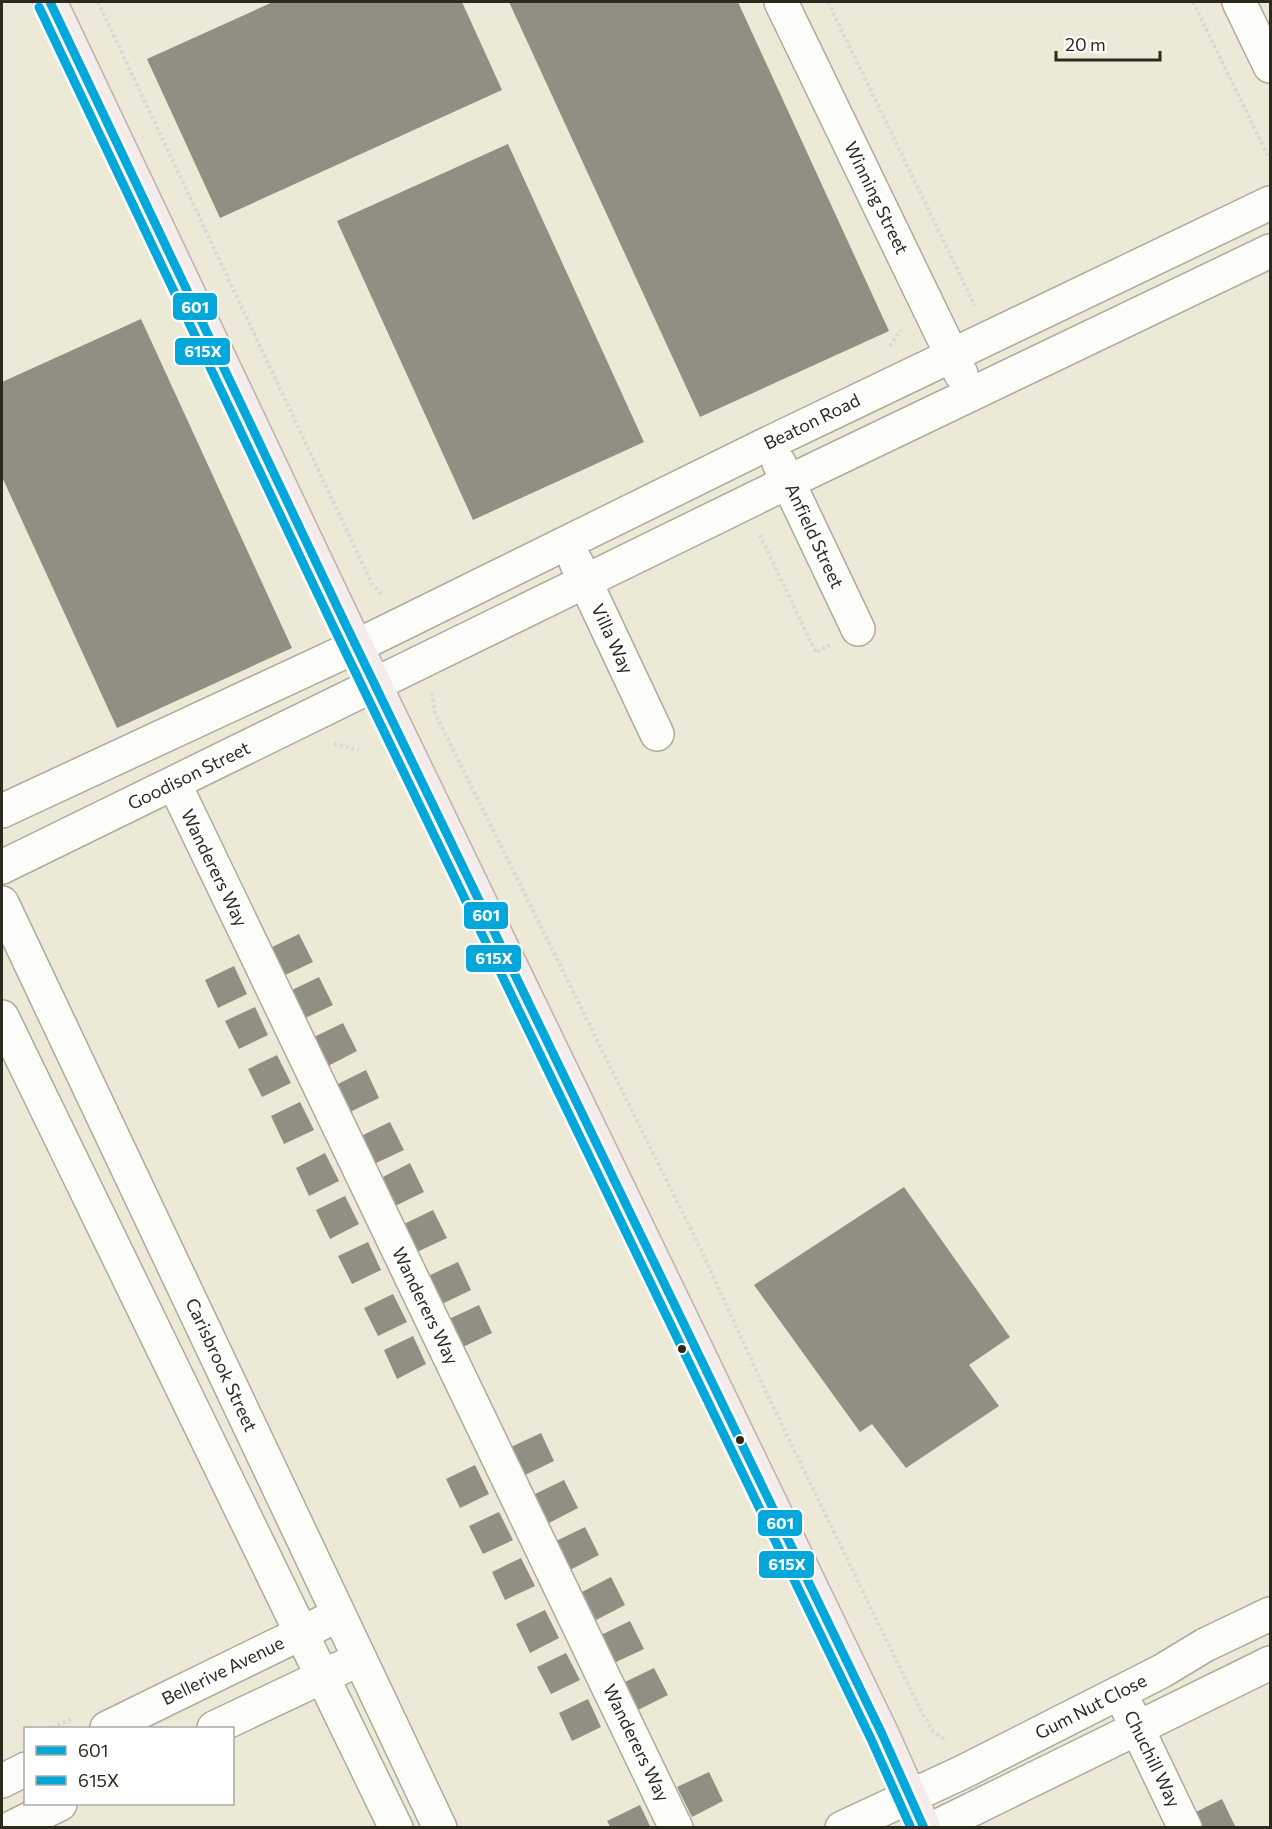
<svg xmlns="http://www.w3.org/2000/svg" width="1272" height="1829" font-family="Commissioner,sans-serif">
<rect width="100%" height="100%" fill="#ece9d7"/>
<path fill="#918f81" d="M273 2H462L502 90 220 218 147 59Z
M509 2H738L889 331 700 417Z
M508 144 644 442 473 520 337 221Z
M141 319 292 648 117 728 2 477V382Z
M299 934 313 962 283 976 270 948Z
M234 966 247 994 218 1008 205 980Z
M319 977 333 1005 303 1019 290 991Z
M255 1007 268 1035 239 1049 225 1021Z
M343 1023 357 1051 328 1066 314 1037Z
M277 1055 291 1083 262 1097 248 1069Z
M366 1070 379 1098 350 1112 336 1085Z
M300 1102 314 1130 284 1144 271 1116Z
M390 1122 404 1150 374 1164 361 1136Z
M325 1153 339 1181 309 1196 296 1168Z
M410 1163 424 1192 395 1206 381 1178Z
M904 1187 1010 1337 969 1365 999 1406 906 1468 872 1424 860 1432 754 1285Z
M345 1196 359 1224 330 1239 316 1210Z
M433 1210 447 1238 417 1252 404 1224Z
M368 1242 381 1270 352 1284 338 1256Z
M458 1262 471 1290 442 1304 428 1276Z
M393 1294 407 1322 378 1336 364 1308Z
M479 1305 492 1333 463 1347 449 1319Z
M413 1336 426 1364 397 1379 384 1350Z
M541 1433 554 1461 525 1475 511 1447Z
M475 1465 489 1494 460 1508 446 1479Z
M564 1480 578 1508 549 1523 535 1494Z
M499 1512 513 1540 483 1554 469 1526Z
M585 1527 599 1555 570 1570 556 1541Z
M521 1558 535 1586 505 1600 492 1572Z
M611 1577 625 1605 596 1620 582 1592Z
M545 1610 559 1638 530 1653 516 1624Z
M630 1621 644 1649 614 1663 601 1635Z
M566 1653 580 1680 551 1694 537 1667Z
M654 1668 668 1695 638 1710 625 1682Z
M588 1699 601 1727 572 1741 559 1713Z
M709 1772 723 1801 692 1817 677 1787Z
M1222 1799 1236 1828H1201L1194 1813Z
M640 1805 651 1828H611L607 1821Z"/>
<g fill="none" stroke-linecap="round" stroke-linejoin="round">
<g stroke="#adab9d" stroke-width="36">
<path id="minor" d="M781 2 961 374
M1239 2 1270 66
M779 463 858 629
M576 562 657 734
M174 783 676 1828
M2 811 357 646 769 443 1270 203
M2 867 788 482 1270 251
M2 903 440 1828
M2 1017 396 1828
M1128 1709 1185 1828
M107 1728 324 1622
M214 1728 345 1666
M2 1781 26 1769
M11 1828 60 1804
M842 1828 963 1772 1162 1671 1205 1645 1270 1614
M934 1828 1270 1663"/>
</g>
<g stroke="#bfb0aa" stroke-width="36">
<path id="major" d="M50 2 343 619 882 1734 924 1828"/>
</g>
<path stroke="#d9d9d4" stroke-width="4" stroke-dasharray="3 3" stroke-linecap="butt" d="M98 2 372 584 382 595
M828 2 975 306
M1193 2 1270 160
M890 346 901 330
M760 535 816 653 830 645
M432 693 435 713 703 1254 767 1394 922 1713 933 1731 947 1741
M334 744 359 750
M52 1728 73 1718"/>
<use href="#minor" stroke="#fcfcf9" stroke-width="33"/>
<use href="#major" stroke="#f4eceb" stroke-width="33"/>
<g stroke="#fff" stroke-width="14">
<path id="bus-1" d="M50 2 343 619 882 1734 924 1828"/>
</g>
<g stroke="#fff" stroke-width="14">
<path id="bus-2" d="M39 7 332 624 871 1739 911 1828"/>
</g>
<use href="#bus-1" stroke="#04a7da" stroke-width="9"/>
<use href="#bus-2" stroke="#04a7da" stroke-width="9"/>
</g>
<g fill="#2c2a1d" stroke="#fff" stroke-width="2">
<circle cx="682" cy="1349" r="5"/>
<circle cx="740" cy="1440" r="5"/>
</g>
<g text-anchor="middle" stroke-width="6" stroke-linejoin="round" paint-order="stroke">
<g font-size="18" fill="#2c2a1d" stroke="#fff">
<text transform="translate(876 198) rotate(64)" y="6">Winning Street</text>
<text transform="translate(812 422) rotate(-26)" y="6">Beaton Road</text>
<text transform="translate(814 536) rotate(65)" y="6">Anfield Street</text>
<text transform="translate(612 639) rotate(65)" y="6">Villa Way</text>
<text transform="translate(189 776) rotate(-26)" y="6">Goodison Street</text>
<text transform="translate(214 868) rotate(64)" y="6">Wanderers Way</text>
<text transform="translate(425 1306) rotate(64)" y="6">Wanderers Way</text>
<text transform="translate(221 1365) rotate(65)" y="6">Carisbrook Street</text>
<text transform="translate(223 1671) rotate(-26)" y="6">Bellerive Avenue</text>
<text transform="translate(1091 1707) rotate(-27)" y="6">Gum Nut Close</text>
<text transform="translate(636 1743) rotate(64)" y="6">Wanderers Way</text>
<text transform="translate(1152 1759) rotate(64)" y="6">Chuchill Way</text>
</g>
</g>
<g stroke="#fff" stroke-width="2">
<rect x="172" y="292" width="46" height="29" rx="6" fill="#04a7da"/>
<rect x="174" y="337" width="57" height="29" rx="6" fill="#04a7da"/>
<rect x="463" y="901" width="46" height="29" rx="6" fill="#04a7da"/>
<rect x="465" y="944" width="57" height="29" rx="6" fill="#04a7da"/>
<rect x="757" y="1509" width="46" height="28" rx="6" fill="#04a7da"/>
<rect x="758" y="1550" width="57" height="29" rx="6" fill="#04a7da"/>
</g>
<g font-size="16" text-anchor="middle" font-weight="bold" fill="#fff">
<text x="195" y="313">601</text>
<text x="203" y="357">615X</text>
<text x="486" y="921">601</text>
<text x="494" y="964">615X</text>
<text x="780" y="1529">601</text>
<text x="787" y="1570">615X</text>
</g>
<rect width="1272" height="1829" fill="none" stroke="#2c2a1d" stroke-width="6"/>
<rect x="24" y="1727" width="210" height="78" fill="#ffffff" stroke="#abaaa5" stroke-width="1.5"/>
<rect x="36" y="1746" width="30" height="9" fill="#04a7da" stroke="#abaaa5" stroke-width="1.5"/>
<text x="78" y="1757" font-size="18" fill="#2c2a1d">601</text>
<rect x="36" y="1776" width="30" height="9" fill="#04a7da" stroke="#abaaa5" stroke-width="1.5"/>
<text x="78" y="1787" font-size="18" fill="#2c2a1d">615X</text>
<path d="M1056 51v9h104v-9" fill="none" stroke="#2c2a1d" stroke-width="3"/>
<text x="1065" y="51" font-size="18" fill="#2c2a1d" stroke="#ffffff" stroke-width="4.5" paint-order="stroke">20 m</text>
</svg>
